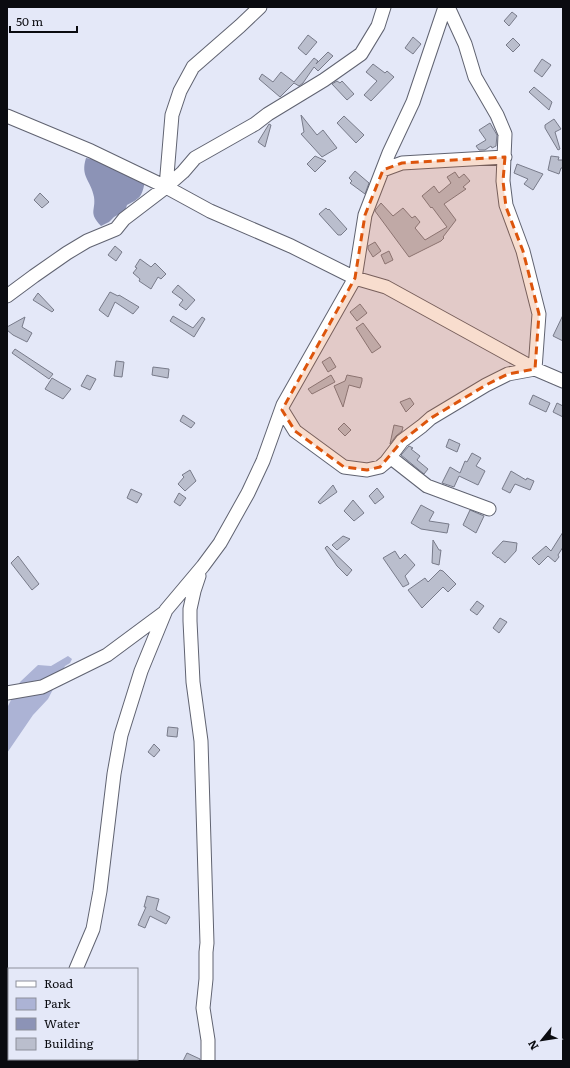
<svg xmlns="http://www.w3.org/2000/svg" width="570" height="1068" font-family="Literata,serif">
<rect width="100%" height="100%" fill="#e4e8f8"/>
<path fill="#acb3d5" d="M68 656 72 659 70 663 65 666 48 699 33 715 7 753V708L20 682 38 665 51 666Z"/>
<path fill="#8c93b6" d="M86 158 99 160 145 181C142 196 141 198 127 205L125 211 114 217 109 222 101 226C88 212 96 211 94 197 91 180 80 177 86 158Z"/>
<path fill="#babecd" stroke="#787b8a" d="M512 12 517 16 509 26 504 21Z
M308 35 317 42 306 55 298 48Z
M413 37 421 44 413 54 405 48Z
M513 38 520 45 513 52 506 45Z
M328 52 333 56 318 71 314 67 303 83 299 86 294 83 280 97 259 79 262 74 273 82 281 72 294 82 314 58 318 61 316 64Z
M542 59 551 65 542 77 534 71Z
M373 64 385 73 387 71 394 77 371 101 364 95 377 81 366 72Z
M337 81 340 83 342 81 354 94 347 100 332 84Z
M534 87 552 102 549 110 529 92Z
M301 115 317 135 323 130 337 148 322 157 301 134 304 132Z
M344 116 364 135 356 143 337 123Z
M554 119 561 129 555 132 560 149 558 150 545 128V125Z
M490 123 497 135 496 146 492 148 491 146 485 150H479L476 146 486 140 479 130Z
M269 124 271 125 265 147 258 142Z
M315 156 326 161 315 172 307 164Z
M551 156 559 157 558 160H563V168H561L559 174 548 170Z
M517 164 543 174 533 190 524 184 528 179 514 173Z
M355 171 369 183 365 194 350 183 352 181 349 178Z
M455 172 459 178 464 174 470 181 463 187 466 189 444 204 456 220 443 237 444 238 441 241 409 257 375 211 376 209 381 203 393 216 403 208 412 218 415 216 420 222 415 228 425 240 447 227 432 207 431 208 422 196 434 186 439 193 451 183 447 177Z
M40 193 49 202 42 208 34 200Z
M326 208 328 210 329 209 347 229 341 235H338L319 214Z
M375 242 381 251 373 257 368 249V246Z
M115 246 122 252 116 261 108 255Z
M389 251 393 260 385 264 381 255Z
M140 259 151 267 155 263 166 274 161 279 158 277 151 289 139 281 140 279 133 273 137 268 135 267Z
M178 285 195 300 186 310 179 305 183 300 172 292Z
M110 292 118 296 119 295 139 307 133 314 115 302 108 317 99 310Z
M38 293 54 310 52 312 33 300Z
M360 304 367 313 357 321 350 312Z
M563 315V341L553 336Z
M173 316 193 328 202 317 205 319 194 337 170 321Z
M25 317 22 327 32 333 27 342 13 335 7 330V327Z
M363 323 381 347 372 353 356 328Z
M15 349 53 374 49 379 12 353Z
M330 357 336 367 328 372 322 362Z
M116 361 124 362 122 377 114 376Z
M153 367 169 369 168 378 152 375Z
M87 375 96 379 90 390 81 386Z
M331 375 335 382 312 394 308 389Z
M347 375 362 378V381L360 388 349 385 343 407 334 386 345 381Z
M52 378 71 389 63 399 45 389Z
M533 395 550 403 546 412 529 404Z
M410 398 414 404 406 412 400 402Z
M557 403 563 406V417L553 412Z
M183 415 195 423 191 428 180 421Z
M344 423 351 430 345 436 338 429Z
M394 425 403 427 402 431 396 436 390 444Z
M449 439 460 444 457 452 446 447Z
M409 446 413 448 411 449 420 456 417 460 428 469 424 474 401 455Z
M472 453 481 458 476 466 485 471 478 485 459 476 454 487 442 483 450 467 460 473 465 461 467 462Z
M190 470 196 481 185 491 178 484 184 477 182 475Z
M511 471 526 480 527 478 534 481 530 490 515 484 510 493 502 489Z
M333 485 337 492 320 504 318 502Z
M377 488 384 497 375 504 369 496Z
M131 489 142 494 137 503 127 498Z
M179 493 186 498 180 506 174 502Z
M353 500 364 513 354 521 344 511Z
M421 505 434 512 429 521 449 524 447 533 421 529 411 523Z
M470 510 484 516 476 533 463 525Z
M563 532V547L558 555 559 557 555 562 548 556 539 565 532 558 546 546 551 551Z
M343 536 350 539 337 550 332 545Z
M433 540 439 550H441L439 565 432 563Z
M503 541 517 543 516 551 505 563 498 557V558L492 553Z
M327 546 352 570 347 576 337 566 325 548Z
M395 551 400 559 405 554 415 565 405 576 409 584 403 587 383 558Z
M18 556 39 584 32 590 11 563Z
M440 570 443 571 456 584 448 592 443 587 422 608 408 590 425 578 428 582Z
M477 601 484 606 477 615 470 610Z
M500 618 507 622 499 633 493 628Z
M168 727 178 728 177 737 167 736Z
M154 744 160 750 154 757 148 752Z
M147 896 159 899 156 910 170 917 166 924 150 916 145 928 138 925 146 907H144Z
M187 1053 200 1059V1061H183Z"/>
<g fill="none" stroke-linecap="round" stroke-linejoin="round">
<g stroke="#606371" stroke-width="15">
<path id="minor" d="M7 116 91 151 166 187 210 211 291 246 355 278 386 287 535 369 563 381
M383 170 402 163 505 157
M166 187 172 115 180 91 193 67 240 26 260 7
M7 296 34 276 67 253 87 241 116 229 124 219 166 187 183 172 195 158 255 124 268 114 324 80 361 54 378 26 384 7
M282 410 295 431 344 467 367 470 380 467 386 462 402 441 422 426 431 418 486 385 508 374 535 369 539 314 523 251 506 205 503 181 505 134 497 115 475 77 465 44 448 7
M390 457 427 486 489 509
M199 576 194 591 190 609V621L193 682 201 741 207 943 206 952V979L203 1008 208 1040V1061
M7 693 42 687 107 655 165 612
M76 969 93 929 100 891 114 774 121 735 141 671 166 610 203 566 220 543 248 493 263 461 283 405 355 278 365 215 389 153 413 102 445 7
M46 1059 47 1061"/>
</g>
<use href="#minor" stroke="#fff" stroke-width="13"/>
</g>
<path fill="#dd550c" fill-opacity="0.2" stroke="#dd550c" stroke-width="3" stroke-dasharray="8 5" stroke-linejoin="round" d="M505 157 503 181 506 207 523 251 539 314 535 369 508 374 486 385 431 418 402 441 380 467 367 470 344 467 295 431 282 410 355 278 365 215 383 170 402 163Z"/>
<rect width="570" height="1068" fill="none" stroke="#0a0b10" stroke-width="16"/>
<rect x="8" y="968" width="130" height="92" fill="#e4e8f8" stroke="#8d909b"/>
<rect x="16" y="981" width="20" height="6" fill="#ffffff" stroke="#8d909b"/>
<text x="44" y="988" font-size="12" fill="#0a0b10">Road</text>
<rect x="16" y="998" width="20" height="12" fill="#acb3d5" stroke="#8d909b"/>
<text x="44" y="1008" font-size="12" fill="#0a0b10">Park</text>
<rect x="16" y="1018" width="20" height="12" fill="#8c93b6" stroke="#8d909b"/>
<text x="44" y="1028" font-size="12" fill="#0a0b10">Water</text>
<rect x="16" y="1038" width="20" height="12" fill="#babecd" stroke="#8d909b"/>
<text x="44" y="1048" font-size="12" fill="#0a0b10">Building</text>
<g transform="translate(542 1040) rotate(240)" stroke="#e4e8f8" stroke-width="3" paint-order="stroke">
<path d="M0-3L7 15L0 10L-7 15Z" fill="#0a0b10"/>
<text y="-6" font-size="11" font-weight="bold" text-anchor="middle" fill="#0a0b10">N</text>
</g>
<path d="M10 26v6h67v-6" fill="none" stroke="#0a0b10" stroke-width="2"/>
<text x="16" y="26" font-size="12" fill="#0a0b10" stroke="#e4e8f8" stroke-width="3" paint-order="stroke">50 m</text>
</svg>
